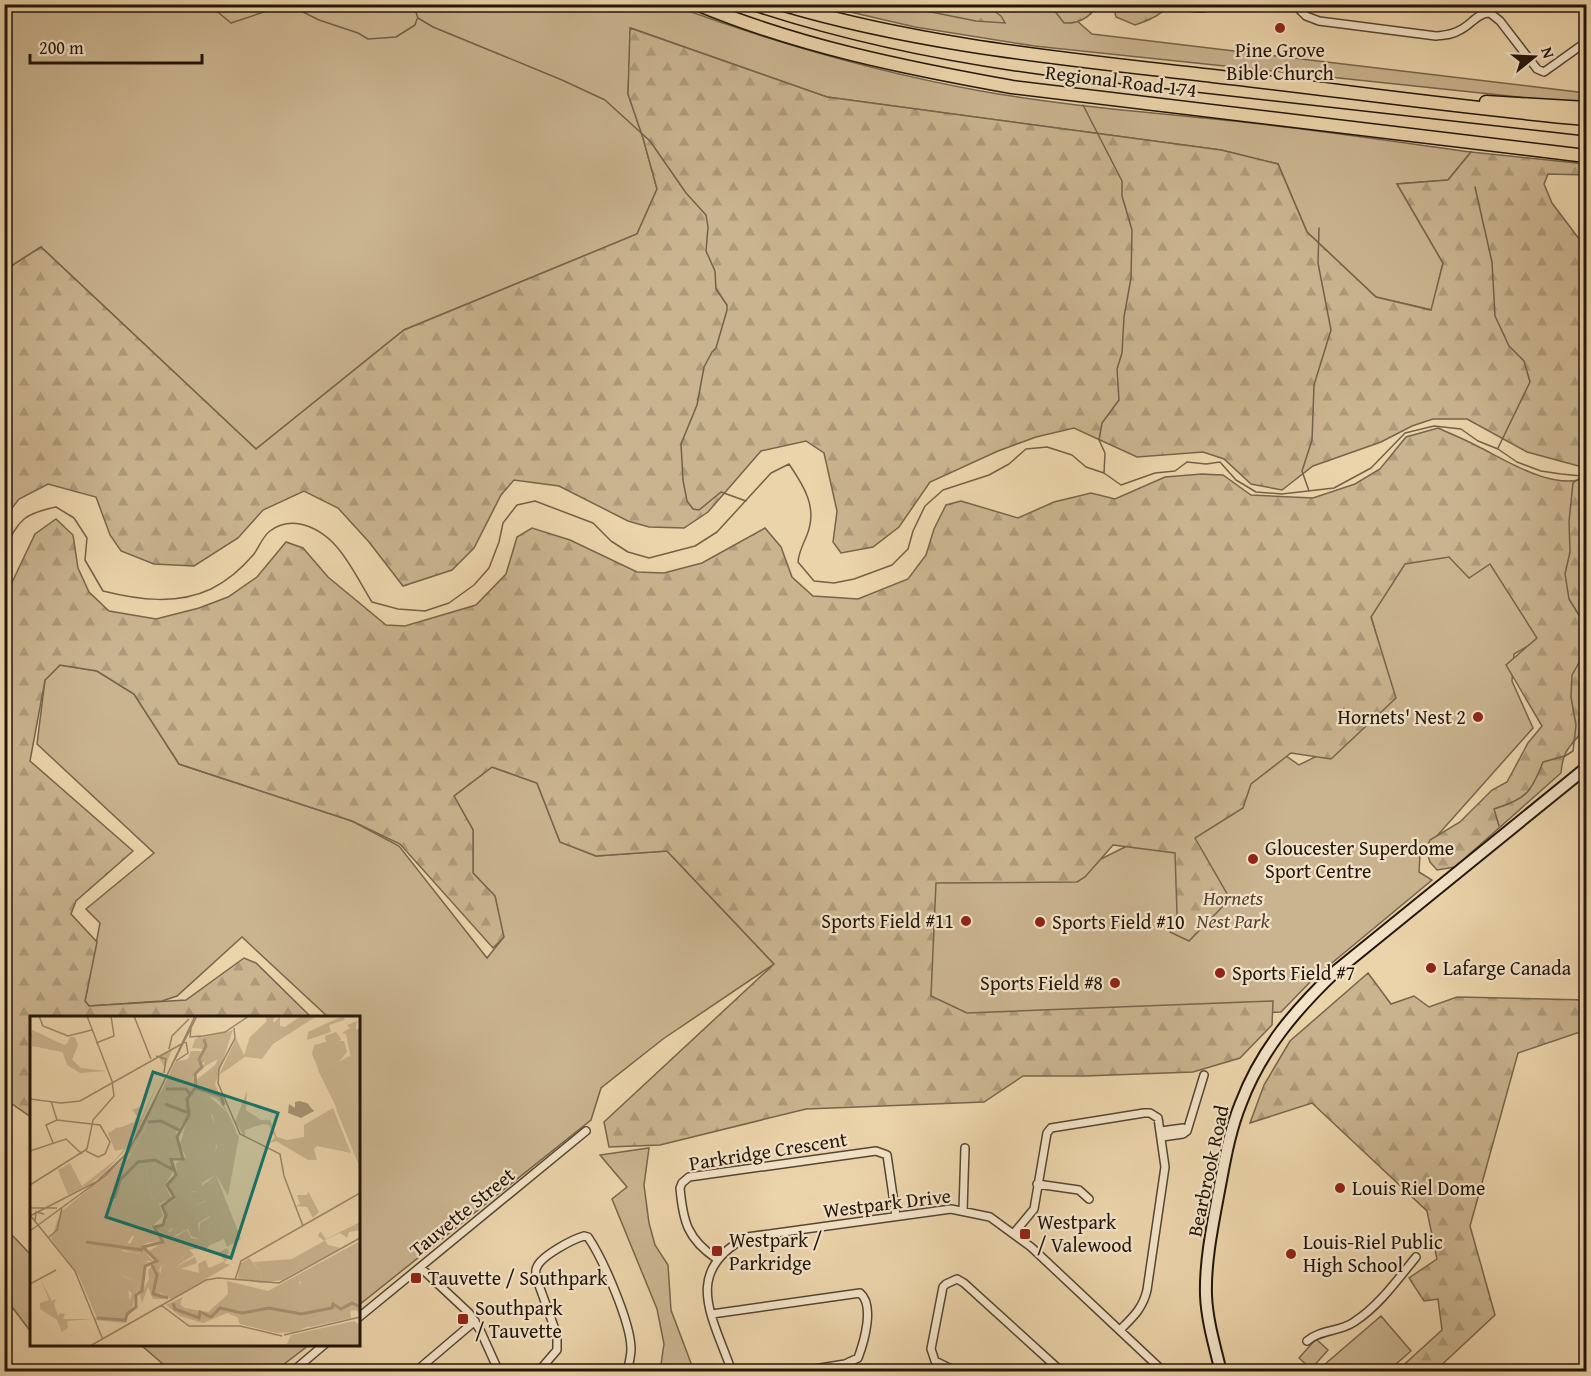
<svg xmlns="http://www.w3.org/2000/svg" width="1591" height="1376" font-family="'Gentium Book Plus',serif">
<defs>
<pattern id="forest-firs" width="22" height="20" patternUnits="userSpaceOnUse" patternTransform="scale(1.5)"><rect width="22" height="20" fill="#cab48f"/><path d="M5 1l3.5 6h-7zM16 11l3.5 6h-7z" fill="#ad9a7a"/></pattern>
</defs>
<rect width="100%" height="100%" fill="#ecd4aa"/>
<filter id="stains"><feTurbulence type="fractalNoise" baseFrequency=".00333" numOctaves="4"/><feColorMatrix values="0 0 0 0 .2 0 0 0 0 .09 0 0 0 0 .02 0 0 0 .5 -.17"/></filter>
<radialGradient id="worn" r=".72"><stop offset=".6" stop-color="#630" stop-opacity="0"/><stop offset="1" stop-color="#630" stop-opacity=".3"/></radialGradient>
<path fill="#cab48f" stroke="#76654c" stroke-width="1.5" d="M5 5H672C772 42 876 72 981 91 1070 107 1161 113 1251 123 1325 131 1398 142 1471 152L1448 180 1397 184 1443 263 1432 310 1376 297 1307 232 1278 164 1221 150 827 97 631 28 628 94 643 138 657 189 637 234 404 330 256 449 41 247 5 270Z
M820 5H1059L1092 34 1586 93V104L1034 46 915 27Z
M1427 540 1489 547 1538 640 1514 654 1512 681 1533 728 1420 855 1419 872 1432 880 1315 977 1281 1012 961 1024 922 997 924 867 1061 879 1237 791 1283 754 1299 765 1349 740 1391 688 1361 580Z
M60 665 97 671 134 694 179 764 352 821 399 846 487 958 503 938 495 896 473 873V830L454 796 492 767 537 783 560 842 596 856 667 851 774 964 663 1039 601 1088 591 1120 359 1305 358 1018 328 1017 242 937 177 996 162 1001 89 1006 85 1001 100 923 86 909 154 853 37 744 45 680Z
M649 1148 644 1185 649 1223 655 1245 668 1265 671 1310 694 1371H660L664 1344 657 1309 612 1199 627 1187 600 1155Z
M11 1234 31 1255V1332L9 1303 5 1305V1240Z
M1381 1316 1411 1351 1388 1371H1317Z
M1316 1339 1328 1350 1311 1369 1299 1358Z
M141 1345H309L275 1371H171Z"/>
<path fill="url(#forest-firs)" stroke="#76654c" stroke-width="1.5" d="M896 5H986L1001 16 1005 23 976 21Z
M1024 5H1098C1090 17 1078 24 1064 23L1054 10Z
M1113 5V4L1218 5C1203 21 1183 5 1164 11 1160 12 1157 17 1152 18 1147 21 1140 23 1135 25L1116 17Z
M630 28 827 97 1221 150 1278 164 1307 232 1376 297 1431 310 1443 263 1397 184 1448 180 1471 152 1586 164V175L1548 174 1544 184 1552 203 1586 248V468L1527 452 1467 419H1433L1412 426 1381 442 1313 466 1282 490 1251 484 1224 459 1203 452 1137 457 1074 428 1036 437 998 451 930 482 899 527 873 547 841 553 833 542 837 511 824 453 806 441 761 451 708 512 684 528 649 527 628 521 559 486 514 480 501 495 474 548 452 570 403 586 369 542 338 508 304 491 263 510 238 538 194 566 154 564 121 551 110 535 96 497 48 484 19 499 5 517V270L41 247 256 449 404 330 637 234 657 189 643 138 628 94Z
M1438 428C1451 434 1464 439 1477 446 1506 460 1552 491 1586 478V726C1573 746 1563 746 1561 773L1455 867 1437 870 1430 862 1428 856V845L1430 840 1460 822 1492 790 1507 782 1528 743 1542 726 1506 665 1537 638 1490 564 1469 578 1449 557 1405 564 1371 617 1396 698 1331 759 1291 753 1251 784 1243 808 1195 838 1230 899 1189 941 1170 932 1177 914 1175 853 1113 845 1085 877 1077 882 936 883 931 996 967 1013 1273 1001 1272 1025 1240 1058 1193 1072 1084 1076H1023L984 1102 806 1109 660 1145 609 1147 604 1122 774 964 667 851 596 856 560 842 537 783 492 767 454 796 473 830V873L495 896 504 937 493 948 400 844 352 821 179 764 134 694 97 671 60 665 45 680 30 761 133 851 76 901 71 914 97 942 85 1001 89 1006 186 1000 244 958 256 963 311 1017 32 1018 31 1117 5 1099V603L7 593 35 534 56 519 73 535 78 568 89 592 109 611 156 619 199 608 228 597 257 577 286 542 303 548 328 577 386 625 405 626 476 605 506 574 517 537 532 528 570 540 637 572 664 573 702 563 765 528 781 547 792 577 813 596 858 599 908 579 926 555 934 529 946 505 961 501 1018 518 1054 502 1091 493 1115 499 1165 477 1202 474 1223 475 1251 495 1313 498 1355 484 1380 469 1406 437Z
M1368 973 1391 1004 1414 996 1429 1007 1457 997 1586 1000V1030L1518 1053 1470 1226 1495 1315 1435 1371H1397L1442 1330 1438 1299 1424 1301 1409 1278 1437 1259 1427 1211 1312 1103 1250 1123 1264 1085 1290 1041Z"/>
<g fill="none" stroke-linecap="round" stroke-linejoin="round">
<path stroke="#72614a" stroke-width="1.5" d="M208 4 231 23 282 6 293 7 319 20 358 33 368 39 396 37 415 25 417 19
M413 4 418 18 433 27 562 80 605 100 650 141 686 193 706 215 708 227 706 251 715 271 716 289 727 305V310L716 348 712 352 704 367 697 405 681 444 683 480 687 501 693 509 699 510 721 492 746 501
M1083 105 1122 181V196L1132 230 1131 278 1124 317 1122 353 1117 369 1119 400 1102 423 1099 440 1105 453 1104 473
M1475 187 1492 262 1495 316 1509 346 1524 361 1530 382 1498 448
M1581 477 1573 483 1569 521 1570 552 1565 574 1569 599 1585 625 1586 635
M1309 491 1302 471 1312 440 1314 385 1331 330 1318 263 1319 228
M4 549C20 520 22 514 56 507L74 518 87 538 85 560 103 591C139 600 177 605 211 589 227 581 243 567 254 554 259 547 263 536 270 531 279 524 289 522 300 524 338 532 353 572 372 602L398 609 425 611 449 603 474 585 489 568 499 542 503 523 517 505 535 501 593 523 611 541 628 552 649 558 695 546 717 532 771 473 789 464C804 486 818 508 807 535 803 545 799 551 798 562L814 581 834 583 854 579 892 565 908 549 913 531 925 506 943 490 989 475 1009 464 1026 449 1047 447 1072 455 1086 467 1104 473 1121 485 1155 473 1175 471 1187 462 1206 464 1220 462 1236 480 1256 492 1282 494 1334 488 1371 468 1405 433 1434 426 1461 429 1478 441 1498 449 1517 462 1541 471 1561 474 1582 476 1586 473
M1584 790 1586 798
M1499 826 1494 809C1526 799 1531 793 1543 762L1565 756 1573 751 1576 725 1571 697 1572 675 1585 652 1586 644"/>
<g stroke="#544632" stroke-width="10">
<path id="street" d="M1294 4 1306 16 1319 21 1436 36C1445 35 1452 35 1460 30 1471 25 1477 13 1490 13L1500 21 1537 69 1544 72 1586 42
M1161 1131 1183 1128 1187 1131 1183 1134 1162 1137
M1187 1131 1204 1075
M1037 1184 1079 1190 1089 1199
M963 1211 965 1148
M1014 1233 1034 1209 1047 1133 1051 1128 1144 1113H1150L1158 1118 1165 1167 1147 1290C1143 1308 1133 1317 1120 1330
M717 1259C687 1239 683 1221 680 1188L682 1183 689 1177 876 1151 887 1155 896 1216
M421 1268 469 1313 480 1330 499 1372
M712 1314 860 1293C875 1305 864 1342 858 1358L845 1364 796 1372
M358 1318 586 1131
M1307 1341C1321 1329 1340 1332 1354 1322 1379 1306 1398 1279 1416 1257
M292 1372 325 1344
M415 1372 475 1321
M538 1372 557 1350V1335L536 1277C536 1274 535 1269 537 1267 541 1256 573 1239 584 1236L588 1237C603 1259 631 1323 631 1349 631 1356 629 1364 627 1372
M732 1372C713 1317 681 1272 747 1237L951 1209 990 1217 1031 1247 1164 1372
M957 1372 935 1361 931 1349 943 1287 946 1284 957 1279 964 1283 1062 1372"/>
</g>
<g stroke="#22160a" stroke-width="14">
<path id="secondary" d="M1221 1372C1215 1347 1207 1321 1206 1295 1205 1263 1212 1228 1218 1196 1224 1165 1229 1132 1241 1103 1261 1050 1296 1009 1336 971L1586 768"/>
</g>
<g stroke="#22160a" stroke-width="15">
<path id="highway" d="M697 4C797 46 906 68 1012 87L1586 156
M781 4C922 46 1068 59 1213 76 1338 90 1462 108 1586 119
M1486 102 1586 108"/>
</g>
<use href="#street" stroke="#f3e3c8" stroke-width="7"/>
<use href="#secondary" stroke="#f3e3c8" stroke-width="10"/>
<use href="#highway" stroke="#ecd4aa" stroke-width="12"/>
<path stroke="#22160a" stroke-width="1.5" d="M733 4C833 39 938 61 1044 75L1586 136"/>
</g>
<g fill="#8f2418" stroke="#f3e3c8" stroke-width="2">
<circle cx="1280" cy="28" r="6"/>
<circle cx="1478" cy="717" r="6"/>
<circle cx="1253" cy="859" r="6"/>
<circle cx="966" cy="921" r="6"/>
<circle cx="1040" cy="922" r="6"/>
<circle cx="1431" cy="968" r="6"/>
<circle cx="1220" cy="973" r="6"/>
<circle cx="1115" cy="983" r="6"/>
<circle cx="1340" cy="1188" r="6"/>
<rect x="1019" y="1228" width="12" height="12" rx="3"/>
<rect x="711" y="1245" width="12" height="12" rx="3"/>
<circle cx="1291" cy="1254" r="6"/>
<rect x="410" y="1272" width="12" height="12" rx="3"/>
<rect x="457" y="1313" width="12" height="12" rx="3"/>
</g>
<g text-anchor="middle" stroke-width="4.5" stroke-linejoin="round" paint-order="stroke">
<g font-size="20" fill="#22160a" stroke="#f3e3c8" text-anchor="start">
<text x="1280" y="57" text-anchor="middle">Pine Grove<tspan x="1280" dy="23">Bible Church</tspan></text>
<text x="1466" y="724" text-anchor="end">Hornets' Nest 2</text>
<text x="1265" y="855">Gloucester Superdome<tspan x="1265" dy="23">Sport Centre</tspan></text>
<text x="954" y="928" text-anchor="end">Sports Field #11</text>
<text x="1052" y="929">Sports Field #10</text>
<text x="1443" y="975">Lafarge Canada</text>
<text x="1232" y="980">Sports Field #7</text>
<text x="1103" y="990" text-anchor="end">Sports Field #8</text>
<text x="1352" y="1195">Louis Riel Dome</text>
<text x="1037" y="1229">Westpark<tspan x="1037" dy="23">/ Valewood</tspan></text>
<text x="729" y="1247">Westpark /<tspan x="729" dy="23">Parkridge</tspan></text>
<text x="1303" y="1249">Louis-Riel Public<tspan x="1303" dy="23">High School</tspan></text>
<text x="428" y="1285">Tauvette / Southpark</text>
<text x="475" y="1315">Southpark<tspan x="475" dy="23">/ Tauvette</tspan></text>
</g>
<g font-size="20" fill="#22160a" stroke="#f3e3c8">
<text transform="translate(1121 81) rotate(7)" y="7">Regional Road 174</text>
<text transform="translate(768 1151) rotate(-9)" y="7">Parkridge Crescent</text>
<text transform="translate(1208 1171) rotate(-78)" y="7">Bearbrook Road</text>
<text transform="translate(887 1203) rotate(-7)" y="7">Westpark Drive</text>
<text transform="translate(462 1212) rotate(-39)" y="7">Tauvette Street</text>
</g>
<g font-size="20" font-style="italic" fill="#544532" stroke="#f3e3c8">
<text x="1233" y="905">Hornets<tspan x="1233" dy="23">Nest Park</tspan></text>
</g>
</g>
<g transform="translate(30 1016)">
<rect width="330" height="330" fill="#ecd4aa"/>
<path d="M2 14 36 30 40 21H45L48 29 42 44 51 52 76 55 50 57 37 49 32 34 2 30ZM201 15 187 39 172 47 170 41 174 33 162 32 165 23ZM309 25H314L317 36 309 46 319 40 330 46V82L307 93 288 54 290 45ZM142 34 108 114 96 133 74 157 60 168 38 179 28 154 40 147 52 170 85 144 94 133 85 135 78 117 111 103 135 52 128 40ZM133 72 146 80 125 95 97 144 116 150 124 191 91 235 110 238 114 245 119 246 114 249 112 274 107 277 109 266 91 259 105 268 103 275 98 274 100 284 93 282V294L83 300H66L48 258 21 223 30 197 91 146ZM179 80 198 97 206 115 194 147 182 143 187 131 183 100 179 95 169 94 167 87 170 82ZM186 159 211 223 197 231 194 223 180 229 178 210 183 206 180 200 168 207 170 223 161 220 158 213 144 220 139 217 164 190 177 185 162 183 160 179ZM278 175 289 196 283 202 277 191 266 190 270 188 267 179H277ZM158 232 164 239 148 249 134 242 131 234ZM197 232 199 237 195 240 199 241 194 247 200 249 141 283 128 275 132 248 169 257 168 248 175 244 179 252 195 245 188 237ZM219 242 230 255 231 267 208 263 209 249ZM308 256 318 270 321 302 280 311 267 309 256 298 261 293 277 294 270 264ZM11 264 22 285 26 283 24 288 28 300 30 297 35 298 33 303H63L37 305 38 312 32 316 27 304 10 293V287L19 284Z" fill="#cab48f"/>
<path d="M235 0H246L243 4 244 7 250 0V10L255 11 271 0H287L243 28 232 43 215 41 189 59 206 22 214 39 220 21 237 5ZM313 0 315 4 299 9 301 16 277 24 278 16ZM327 5 326 13H330V48L321 42 316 18 312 17 320 12 317 9ZM203 14 185 68 197 96 187 83 179 80 171 82 169 90 180 95 187 117 194 116 197 121 188 120 184 142 194 146 204 115 209 120 198 180 186 159 173 166 169 175H163L162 183 177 184 164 190 151 207 138 215 146 221 157 214 161 222 169 223 170 207 181 201 183 206 178 210 180 229 176 233 131 234 134 242 149 249 165 241 167 247 150 253 132 248 129 254 134 264 128 274 134 283H123L118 271 112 287 110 280 119 263 118 254 128 245 119 235 134 226 125 211 137 205 133 191 145 183 139 168 147 158 146 147 156 141 150 129 158 100 146 116 151 141H140L144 154 135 169 141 182 129 188 133 200 121 211 131 225 116 227 112 232 123 245H114L110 238 67 228 65 224 89 223 100 228 104 221 99 205 124 191 116 150 97 145 128 90 146 80H134L133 72 145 46 158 43 161 35H171L168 43 171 51 163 61 165 71 157 80V85L165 74 166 72 165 65 185 49 188 43 172 52 177 42 174 23ZM306 16 311 23 291 44 289 55 282 38 284 29 296 26 295 20ZM0 17 12 18 15 22 35 29 40 25 41 35 46 33 41 42 51 54 71 55 49 56 38 47 36 37 3 30ZM217 75 216 94 231 104H240L247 121 257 124 274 121V109L303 92 321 137 287 130 284 133 287 144H278L246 125 240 127 245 121 239 109 233 108 215 114V121L205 106ZM330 81V152L306 93ZM112 90 109 105 103 111 98 112 103 114 108 110 100 124 97 115 81 123 78 118 86 112 103 109 107 100 102 94ZM330 206V214L319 216 317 222 310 217 295 224 298 229 311 232 252 264 231 267 230 255 223 246 262 243 294 225 288 220 290 215 296 223ZM330 225V298L326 294 313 296 309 303 300 305 295 297 291 301 286 300 304 280 316 281 309 262 269 265 282 291 271 296 255 295 266 308 280 305 279 310 265 316 247 317 210 308 207 301 197 297 173 307 150 300 136 289 153 281 150 288 155 292 178 296 198 278 197 265 238 275ZM89 259 109 266 102 293 94 307 65 304 66 300H83L93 294 92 281 100 284 102 277 96 273 103 274 105 268ZM324 305 330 309V330L257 328 261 319Z" fill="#cab48f"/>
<path d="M269 85 277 87 284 95 271 102 258 97 259 88 265 92V86Z" fill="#a79374"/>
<path fill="none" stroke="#a79374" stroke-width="3" d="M166 72 191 80 194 89M136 73H156L160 78M135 88 159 97M118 106 131 105 151 115M80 183 85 181 90 164 108 146 125 144 142 153 143 148M56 226 113 234M122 249 127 259 123 278 138 282M143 287 145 293 169 302 170 296 181 301 190 292 212 297 239 292 271 298 302 292 303 288 311 293 322 287 330 291M67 302 95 304M95 306 97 298 106 291V279L112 275 115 250 127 245 113 231 133 226 124 211 133 209 136 199 132 190 144 181 137 169 146 159 141 143H153L147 121 159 99 157 83 166 71 165 58 172 51 169 43 176 30 174 23"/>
<path fill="none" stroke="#9b886a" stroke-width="1.5" d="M9 0 13 10 38 20 62 14M57 0 82 65M104 0 121 43M161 12 160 21 171 20M204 12 205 22 189 53 188 67 210 118 250 138 254 160 273 210M168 21 195 16 219 0M66 27 84 20 81 0M139 33 142 20 159 3M126 40 136 43 134 57M146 45 158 37 156 26M0 83 31 87 50 85 155 26M21 85 27 104M23 127 16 109 27 104 70 109 80 126 75 138 68 141 56 135M0 135 36 123 52 138M0 169 57 133 63 104 84 80 82 65M0 192H27M0 199 45 255 73 324M0 200 66 166 94 140 111 114 165 0M5 206 6 196 14 198M0 215 75 160 98 136 167 0M18 222 27 214 32 192M205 264 211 245 330 177M0 268 26 254M131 289 159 310H210L252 320M254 319 330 301M60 330 176 264 188 262 249 267 330 222"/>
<path fill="#0f766e" fill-opacity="0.15" stroke="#0f766e" stroke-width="3" d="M123 56 248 97 201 242 76 201Z"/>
<rect width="330" height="330" fill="none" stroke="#22160a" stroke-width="3"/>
</g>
<rect width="1591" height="1376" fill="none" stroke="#ecd4aa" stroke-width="24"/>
<rect x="6" y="6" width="1579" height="1364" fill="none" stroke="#22160a" stroke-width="3"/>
<rect x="12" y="12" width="1567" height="1352" fill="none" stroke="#22160a" stroke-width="1.5"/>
<g transform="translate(1534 57) rotate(72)" stroke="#f3e3c8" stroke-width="4.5" paint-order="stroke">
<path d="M0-4.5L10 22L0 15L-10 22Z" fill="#22160a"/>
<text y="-9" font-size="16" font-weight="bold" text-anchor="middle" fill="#22160a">N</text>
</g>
<path d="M30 54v9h172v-9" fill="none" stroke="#22160a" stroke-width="3"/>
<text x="39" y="54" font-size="18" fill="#22160a" stroke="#f3e3c8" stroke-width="4.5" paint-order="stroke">200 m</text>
<rect width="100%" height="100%" filter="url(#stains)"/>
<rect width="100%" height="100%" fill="url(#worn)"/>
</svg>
